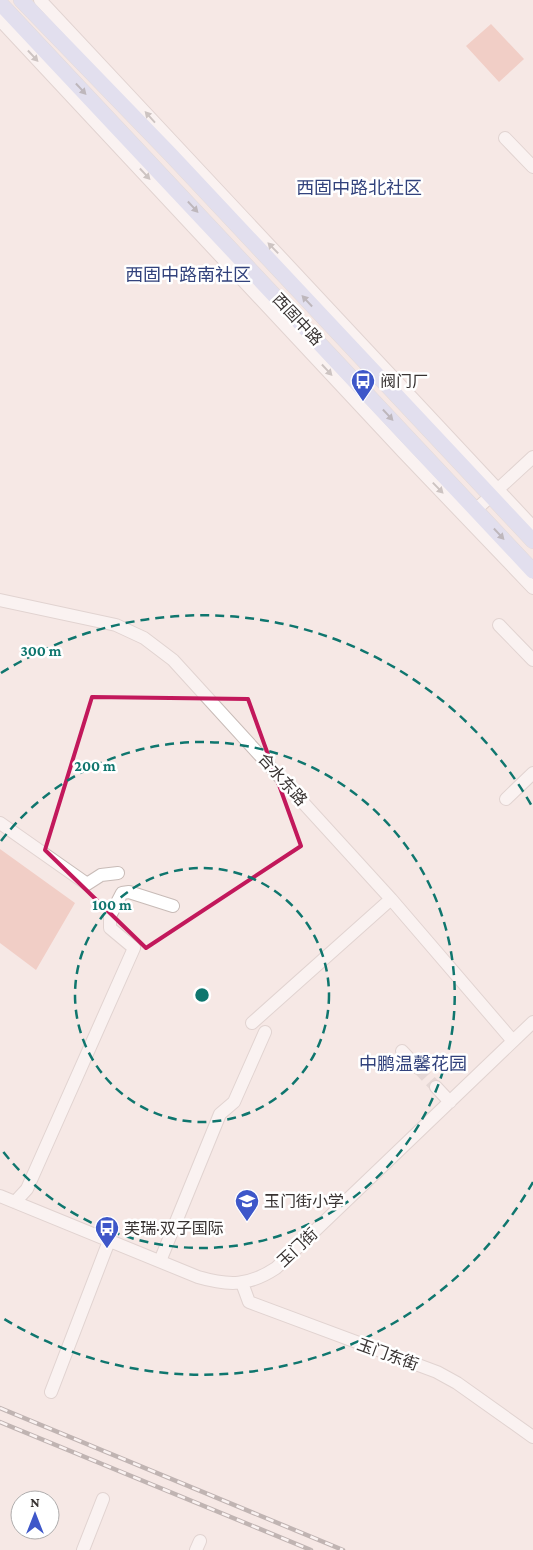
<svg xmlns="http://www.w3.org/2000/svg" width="533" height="1550" font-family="'Crimson Pro','Noto Sans SC',serif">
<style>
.green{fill:#ecaf9f}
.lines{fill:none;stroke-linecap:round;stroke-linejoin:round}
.minor-tunnel{stroke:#d0c4c1;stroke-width:12;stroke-dasharray:12 6;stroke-linecap:butt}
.minor-casing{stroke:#c8bbb7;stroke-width:14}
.major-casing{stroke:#cbcaca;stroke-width:16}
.minor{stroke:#fff;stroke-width:12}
.major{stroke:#cad6f8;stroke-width:15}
.rail-casing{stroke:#7e7574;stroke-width:4.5}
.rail{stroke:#fff;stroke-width:2.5;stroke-dasharray:8;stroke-linecap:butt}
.oneway{fill:#9c9998}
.oneway2{fill:#7a7c8b}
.marked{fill:none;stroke:#c2185b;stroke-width:4;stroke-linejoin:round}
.ring{fill:none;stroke:#0f766e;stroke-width:2.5;stroke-dasharray:9 6}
.labels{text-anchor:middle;stroke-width:5;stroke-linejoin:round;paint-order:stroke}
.street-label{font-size:16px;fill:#383332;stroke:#fff}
.poi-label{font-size:16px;fill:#383332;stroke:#fff;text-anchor:start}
.neighbourhood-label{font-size:18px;fill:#32427c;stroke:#fff}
.centre{fill:#0f766e;stroke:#fff;stroke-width:2.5}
.ring-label{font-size:15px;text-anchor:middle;font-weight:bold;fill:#0f766e;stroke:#fff;stroke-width:5;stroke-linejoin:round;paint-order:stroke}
</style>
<rect width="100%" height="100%" fill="#f6e8e5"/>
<path class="green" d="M491 24 524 59 499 82 466 46Z
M0 849 75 903 36 970 0 943Z"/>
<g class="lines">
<path class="minor-tunnel" d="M418 1068 436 1087"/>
<g class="minor-casing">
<path id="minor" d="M40 0 533 527
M0 20 403 452 533 588
M505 138 533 167
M469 516 533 457
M0 600 116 625 144 638 173 660 391 899 513 1041
M499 625 533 660
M506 799 533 773
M0 823 87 884 101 875 118 873
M252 1023 391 899
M402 1051 418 1068
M436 1087 450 1102
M0 1196 198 1277C229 1286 249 1286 276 1268L533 1022
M15 1202 27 1189 134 948 110 928V916L122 893 129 892 173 906
M160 1261 220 1114 234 1102 265 1032
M242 1283 249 1302 437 1372 457 1383 533 1437
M51 1392 109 1241
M83 1550 103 1499
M196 1550 200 1541"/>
</g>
<g class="major-casing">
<path id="major" d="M21 0 171 155 533 541
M0 3 533 571"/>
</g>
<use href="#minor" class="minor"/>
<use href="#major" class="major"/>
<g class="rail-casing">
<path id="rail" d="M0 1408 343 1550
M0 1422 311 1550"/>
</g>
<use href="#rail" class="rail"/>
</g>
<defs><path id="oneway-solid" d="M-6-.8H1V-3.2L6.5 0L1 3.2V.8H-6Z" transform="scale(1.25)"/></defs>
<g class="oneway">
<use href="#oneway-solid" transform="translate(33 56) rotate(47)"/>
<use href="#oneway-solid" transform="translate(150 117) rotate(-132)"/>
<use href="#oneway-solid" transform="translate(145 174) rotate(47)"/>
<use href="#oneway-solid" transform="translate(273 248) rotate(-134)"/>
<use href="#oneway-solid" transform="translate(327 370) rotate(47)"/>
<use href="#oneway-solid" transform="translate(438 488) rotate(46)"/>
</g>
<g class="oneway2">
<use href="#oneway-solid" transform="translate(81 89) rotate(47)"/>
<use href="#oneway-solid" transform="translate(193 207) rotate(47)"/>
<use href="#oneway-solid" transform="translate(307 301) rotate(-133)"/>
<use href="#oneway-solid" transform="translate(388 415) rotate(47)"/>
<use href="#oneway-solid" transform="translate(499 534) rotate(47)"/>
</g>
<path d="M0 0H533V1550H0ZM92 697 248 699 301 846 146 948 45 850Z" fill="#f6e8e5" fill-opacity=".55" fill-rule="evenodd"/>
<path class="marked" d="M92 697 248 699 301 846 146 948 45 850Z"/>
<g class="ring">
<circle cx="202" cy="995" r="127"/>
<path d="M1 841A253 253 0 1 1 1 1149"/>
<path d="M533 1182A380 380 0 0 1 1 1317M1 673A380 380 0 0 1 533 808"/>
</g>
<defs>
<g id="bus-pin" transform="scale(1.25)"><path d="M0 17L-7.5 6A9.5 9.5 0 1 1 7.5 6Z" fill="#3e57c9" stroke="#fff"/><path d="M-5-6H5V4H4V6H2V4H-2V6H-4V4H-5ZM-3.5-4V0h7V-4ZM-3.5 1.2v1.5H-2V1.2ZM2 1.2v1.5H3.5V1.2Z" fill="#fff"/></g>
<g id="school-pin" transform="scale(1.25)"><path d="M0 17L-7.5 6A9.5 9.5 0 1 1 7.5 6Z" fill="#3e57c9" stroke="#fff"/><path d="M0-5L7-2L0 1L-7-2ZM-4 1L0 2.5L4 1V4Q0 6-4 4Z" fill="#fff"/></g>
</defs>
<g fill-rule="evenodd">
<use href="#bus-pin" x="363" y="381"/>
<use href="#school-pin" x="247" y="1201"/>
<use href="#bus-pin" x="107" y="1228"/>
</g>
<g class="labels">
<g class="street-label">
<text transform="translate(298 319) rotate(47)" y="6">西固中路</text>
<text transform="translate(283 779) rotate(48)" y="6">合水东路</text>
<text transform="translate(297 1247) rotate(-43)" y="6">玉门街</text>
<text transform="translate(388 1354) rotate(20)" y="6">玉门东街</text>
</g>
<g class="poi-label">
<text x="380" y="387">阀门厂</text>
<text x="264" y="1207">玉门街小学</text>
<text x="124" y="1234">芙瑞·双子国际</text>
</g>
<g class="neighbourhood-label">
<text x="359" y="194">西固中路北社区</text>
<text x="188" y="281">西固中路南社区</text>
<text x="413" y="1070">中鹏温馨花园</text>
</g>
</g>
<circle cx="202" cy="995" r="8" class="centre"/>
<g class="ring-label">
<text x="41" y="656">300 m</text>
<text x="95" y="771">200 m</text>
<text x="112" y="910">100 m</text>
</g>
<g transform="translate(35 1515)"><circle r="24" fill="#ffffff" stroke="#afadad"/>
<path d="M0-4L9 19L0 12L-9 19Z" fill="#3e57c9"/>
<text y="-8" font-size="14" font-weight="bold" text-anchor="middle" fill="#383332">N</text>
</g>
</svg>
